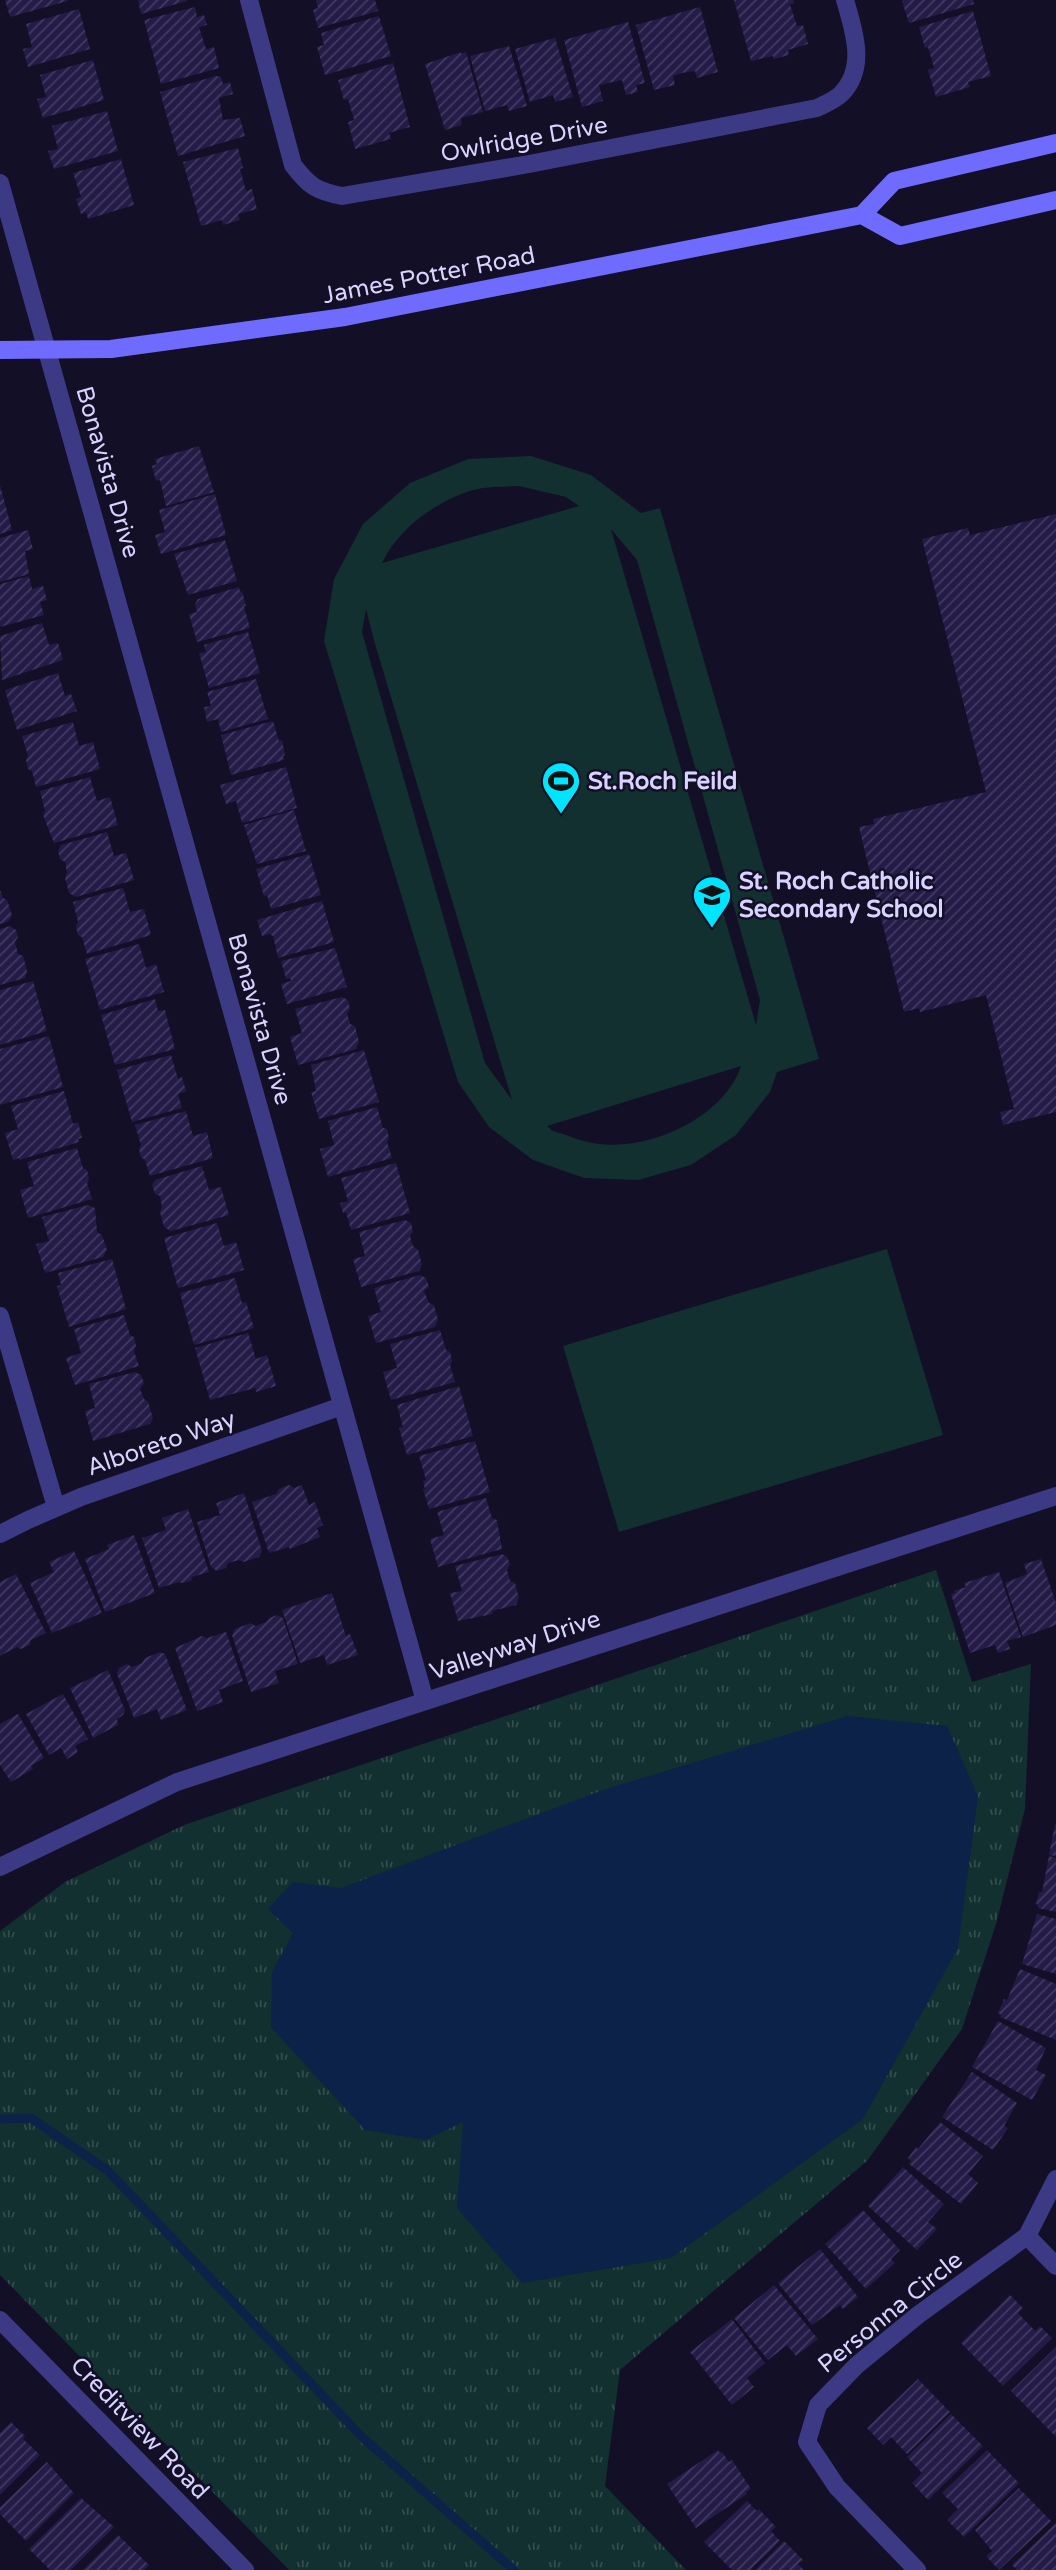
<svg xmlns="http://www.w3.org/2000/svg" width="1056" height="2570" font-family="'Varela Round',sans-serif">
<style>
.park{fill:url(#park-tufts)}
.pitch{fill:#12302f;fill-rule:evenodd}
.water{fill:#0c2248}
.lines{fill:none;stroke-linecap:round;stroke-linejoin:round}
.stream{stroke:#0c2248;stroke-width:9}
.building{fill:url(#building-hatch)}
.minor{stroke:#3d3a85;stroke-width:18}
.tertiary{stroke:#3d3a85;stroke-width:18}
.secondary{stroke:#6f6bff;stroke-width:18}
.labels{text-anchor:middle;stroke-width:5;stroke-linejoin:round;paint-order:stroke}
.street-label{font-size:24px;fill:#d9d4ff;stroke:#130f26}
.poi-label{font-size:24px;font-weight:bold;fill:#d9d4ff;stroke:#130f26;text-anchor:start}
</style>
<defs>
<pattern id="park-tufts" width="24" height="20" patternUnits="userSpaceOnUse" patternTransform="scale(1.75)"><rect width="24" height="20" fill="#12302f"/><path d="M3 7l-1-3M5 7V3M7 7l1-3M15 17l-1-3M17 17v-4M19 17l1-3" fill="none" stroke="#344d4e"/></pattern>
<pattern id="building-hatch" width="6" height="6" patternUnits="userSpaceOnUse" patternTransform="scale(1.75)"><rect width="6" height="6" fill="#241b47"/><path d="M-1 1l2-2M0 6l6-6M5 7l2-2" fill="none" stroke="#433b63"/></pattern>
</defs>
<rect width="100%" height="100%" fill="#130f26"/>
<path class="park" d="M936 1570 972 1682 1031 1664 1025 1809 996 1924 962 2029 867 2161 620 2370 605 2486 686 2570H289L0 2275V1931L65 1882 184 1825Z"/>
<path class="pitch" d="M531 456 591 475 641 513 660 508 819 1059 777 1072 770 1092 736 1135 691 1165 638 1180 584 1178 533 1160 489 1127 458 1082 324 641 334 579 363 524 410 483 468 459ZM519 486 566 497 579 506 382 563C399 528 433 504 469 491 484 486 503 487 519 486ZM611 529 637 560 760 1000 756 1025ZM366 609 375 644 512 1100 485 1063 362 632ZM741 1066C724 1117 652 1150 600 1144 584 1143 568 1135 553 1131L547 1126Z
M887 1249 943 1435 619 1532 563 1346Z"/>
<path class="water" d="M848 1716 947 1726 978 1796 958 1948 863 2119 671 2258 522 2283 457 2208 463 2122 426 2140 365 2130 271 2027 272 1972 293 1933 268 1909 293 1882 341 1888 606 1789Z"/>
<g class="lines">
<path class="stream" d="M0 2119 31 2118 108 2171 364 2439 514 2570"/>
</g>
<path class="building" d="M5 0H68V1L10 17Z
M138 0H187V1L141 14Z
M316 0H375L378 11 318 28 313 10 318 8Z
M734 0H793L794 3 790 4 797 26 803 25 808 44 788 50 789 55 774 59 773 56 751 61Z
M906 0H973L974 4 909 23 902 1Z
M195 7 197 17 204 15 207 25 199 27 206 49 214 47 219 68 161 84 144 20Z
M700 7 718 72 697 78 695 71 682 73 673 76 675 85 654 90 636 25Z
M79 9 90 49 28 67 23 49 32 47 26 24Z
M973 11 991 76 968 82 970 87 936 97 928 70 934 68 928 47 925 48 919 27Z
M379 16 391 56 325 75 317 47 324 45 321 33Z
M628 22 645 83 636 85 638 92 626 95 622 80 599 85 603 101 582 107 564 40Z
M555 38 573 97 555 102 553 95 530 102 515 49Z
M509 46 527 106 509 111 507 105 485 111 470 56Z
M461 52V54L466 52 483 112 461 118 462 125 445 130 425 64Z
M93 60 104 100 43 118 37 99 46 97 40 75Z
M393 63 410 127 389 133 391 139 355 149 348 122 354 120 348 99 344 100 338 80Z
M216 76 221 77 223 84 230 82 233 94 219 98 223 120 240 118 245 136 178 156 160 92Z
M107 111 118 151 54 169 48 151 58 149 52 126Z
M238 148 243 168 240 169 246 191 252 189 257 209 238 214 240 220 223 225 222 220 201 226 183 162Z
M121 159 134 205 88 219 86 212 81 214 76 199 81 197 73 173Z
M199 446 214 492 166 506 160 480 156 481 152 466 157 464 155 459Z
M0 485 12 530 0 534Z
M215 494 226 535 161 554 155 535 165 532 159 510Z
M1056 514V1112L1003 1125 1000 1112 1014 1109 986 995 920 1012 919 1008 904 1012 859 827 874 824 873 819 986 792 922 539 968 528 970 535Z
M28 530 33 549 25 551 29 574 0 582V538Z
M225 540 237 581 188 595 174 554Z
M29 576 32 589 43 586 47 600 40 602 44 615 0 627V584Z
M239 587 240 592 242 591 246 606H244L250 628 197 642 189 614 197 612 195 604 198 599Z
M42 623 49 645 58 643 63 660 2 680 0 636Z
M248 632 260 673 209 688 199 653 206 652 204 645Z
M58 673 65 696 71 694 77 711 17 730 5 690Z
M256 679 268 719 221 732 218 719 207 722 204 707 211 706 207 692Z
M273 721 279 741 282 740 285 755 283 756 284 760 231 775 221 735Z
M73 722 79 746 93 742 100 769 36 787 32 771 28 769 26 760 28 756 22 736Z
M286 767 297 808 242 823 236 801 226 804 220 785Z
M90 777 97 801 110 797 118 825 54 843 43 815 45 811 40 791Z
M294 810 306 851 257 864 244 825Z
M107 832 114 856 126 853 134 880 76 897 69 893 65 878 67 873 65 862 60 859 58 851 61 845Z
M309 854 321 895 271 909 267 895 264 896 256 869Z
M123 888 130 912 144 909 151 935 87 954 82 937 78 935 76 926 78 922 73 902Z
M0 890 3 898 7 900 12 915 9 921 0 924Z
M322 901 334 942 278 958 273 936 269 934 262 936 257 920Z
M10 926 16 930 18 937 15 942 18 954 23 956 27 971 25 978 0 985V929Z
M139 944 146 968 156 964 164 992 100 1010 85 959Z
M335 948 347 987 287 1004 281 984 291 981 290 978 286 979 281 961Z
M33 981 47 1031 0 1045V990Z
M342 997 348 1000 350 1009 347 1013 350 1024 355 1026 359 1042 356 1049 298 1065 290 1037 302 1033 295 1009Z
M155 999 158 1011 165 1010 175 1049 115 1065 101 1015Z
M49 1036 63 1087 0 1105V1049Z
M364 1050 379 1102 319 1119 311 1092 316 1091 311 1065Z
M171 1055 178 1079 182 1077 186 1091 178 1094 182 1108 132 1122 117 1070Z
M64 1091 73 1124 78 1122 82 1138 78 1139 79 1142 19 1160V1158L13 1160 5 1133 18 1129 11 1106Z
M377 1107 383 1128 387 1129 389 1138 387 1142 392 1158 328 1177 320 1149 334 1145 328 1121Z
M186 1111 193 1136 207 1132 213 1158 150 1176 145 1160 141 1157 139 1149 141 1145 135 1125Z
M77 1148 83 1168 87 1170 89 1179 87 1183 92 1199 28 1218 20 1190 34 1186 27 1162Z
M396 1163 410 1213 351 1230 346 1212 343 1213 340 1203 348 1201 341 1178Z
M202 1166 209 1190 221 1187 229 1215 171 1231 164 1227 160 1212 162 1207 160 1196 155 1194 152 1185 155 1180Z
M88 1205 95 1208 97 1232 102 1235 107 1250 103 1257 45 1273 36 1244 49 1241 42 1217Z
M405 1220 411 1223 413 1231 410 1236 413 1246 418 1250 422 1265 419 1271 361 1287 353 1259 365 1256 359 1232Z
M217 1223 224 1246 236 1242 244 1270 178 1288 164 1238Z
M112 1259 126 1309 69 1327 57 1286 61 1285 58 1273Z
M420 1275 426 1278 429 1287 424 1291 429 1303 434 1305 438 1320 435 1327 376 1343 368 1316 381 1312 374 1288Z
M235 1278 242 1303 246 1302 254 1328 194 1345 180 1293Z
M124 1315 130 1335 134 1337 136 1346 134 1351 139 1366 75 1385 66 1358 81 1353 74 1329Z
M440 1330 446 1350 450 1352 452 1361 450 1365 455 1382 391 1400 383 1372 397 1368 390 1344Z
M248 1333 256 1359 267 1355 276 1386 256 1392 255 1388 210 1400 195 1348Z
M135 1372 141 1375 144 1383 140 1389 144 1399 148 1402 153 1418 150 1424 93 1441 85 1411 95 1408 89 1384Z
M459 1386 473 1436 407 1455 399 1428 403 1427 397 1405Z
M475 1441 490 1492 429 1509 423 1489H425L423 1481 426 1480 419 1456Z
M289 1485 294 1488 302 1485 309 1505 315 1502 323 1525 317 1528 320 1537 290 1549 289 1547 269 1553 252 1502 276 1494 279 1489Z
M244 1493 262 1551 259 1557 244 1562 239 1560 228 1563 226 1568 217 1571 211 1567 197 1522 220 1515 216 1503Z
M486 1498 492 1518 497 1520 502 1549 438 1567 430 1539 444 1535 437 1512Z
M188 1509 209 1572 192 1577 191 1581 182 1583 179 1582 159 1588 142 1538 166 1530 162 1518Z
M134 1535 155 1593 105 1612 85 1559 109 1549 107 1545Z
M74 1551 102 1613 52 1633 30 1583 54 1572 49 1562Z
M502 1554 507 1557 510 1564 507 1570 510 1581 515 1583 519 1598 516 1605 492 1611 493 1614 458 1621 450 1593 462 1591 455 1566Z
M1041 1559 1056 1603V1625L1023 1637 1005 1583 1027 1574 1024 1564Z
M999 1572 1021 1637 1007 1641 1010 1649 998 1653 995 1645 970 1653 951 1594 955 1593 954 1591 966 1587 964 1583Z
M16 1574 46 1633 31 1640 30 1645 21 1649 17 1647 0 1656V1582Z
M332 1593 346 1636 350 1634 358 1655 327 1665 324 1655 300 1663 282 1610Z
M277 1615 283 1618 298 1664 275 1671 279 1683 251 1692 232 1635 235 1629 251 1623 255 1626 266 1622 269 1618Z
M226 1632 243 1681 219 1690 223 1702 197 1711 175 1648 202 1636 207 1638Z
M160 1652 165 1654 187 1710 161 1720 157 1709 134 1718 117 1674 119 1668 127 1664 132 1667 142 1663 145 1658Z
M108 1670 125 1710 123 1715 117 1719 118 1725 93 1738 70 1688Z
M63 1694 88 1739 75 1746 78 1752 67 1759 61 1748 49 1755 26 1714Z
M18 1714 44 1758 31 1766 33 1769 11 1782 0 1765V1724Z
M1055 1824H1056V1856L1049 1855Z
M1049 1856 1056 1858V1912L1038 1908V1905L1036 1904 1039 1892H1042Z
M1037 1914 1056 1919V1974L1022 1964Z
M1020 1969 1056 1984V2040L1000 2017 1001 2015 998 2013 1004 1999 1007 2000Z
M998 2021 1046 2048 1036 2070 1046 2075 1032 2100 972 2067Z
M972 2072 1017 2103 1004 2126 1008 2128 993 2150 942 2117Z
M940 2122 983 2156 968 2174 978 2183 961 2204 909 2164 911 2161 908 2158 916 2147 918 2149Z
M903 2167 944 2204 928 2222 937 2229 917 2250 868 2206Z
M863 2210 900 2250 891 2259 895 2263 866 2289 825 2244Z
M820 2249 858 2297 843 2309 840 2305 834 2309 812 2325 778 2283Z
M774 2285 818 2339 796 2356 787 2345 768 2360 734 2318Z
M1010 2295 1023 2308 1018 2313 1035 2331 1040 2326 1052 2338 1003 2386 961 2343Z
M732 2319 765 2363 747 2378 754 2387 732 2405 690 2352Z
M1056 2347V2437L1011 2391Z
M918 2379 950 2412 907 2454 891 2437 883 2445 867 2428Z
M951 2414 983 2446 928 2500 912 2483 922 2473 907 2457Z
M11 2422 25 2436 23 2439 40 2455 0 2495V2433Z
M718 2450 720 2453 722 2452 729 2462 732 2460 751 2489 746 2492 747 2494 696 2528 667 2484Z
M987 2450 1019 2483 964 2537 947 2520 958 2509 942 2493Z
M47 2462 74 2493 26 2541 0 2514V2507Z
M1019 2488 1051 2521 999 2570 986 2556 992 2551 975 2530Z
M81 2498 114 2527 71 2570H50L29 2549Z
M747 2501 757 2511 759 2509 776 2527 771 2531 780 2541 750 2570H732L704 2542Z
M1056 2523V2570H1017L1012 2565Z
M118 2535 149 2565 144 2570H83Z
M784 2541 803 2560 798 2564 804 2570H755Z"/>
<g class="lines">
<path class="minor" d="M249 0 293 165C309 186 316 191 342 196L529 164 817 108C825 104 835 100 841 94 867 68 854 31 845 0
M0 183 425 1701
M0 1316 56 1507
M0 1534 28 1520 81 1497 342 1406
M1027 2236 1056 2266
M0 2320 245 2570
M917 2570 837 2487 807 2442 818 2405 857 2365 918 2315 1027 2236 1056 2179"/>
<path class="tertiary" d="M0 1867 177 1782 1056 1496"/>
<path class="secondary" d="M862 215 900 236 1056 200
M0 350 111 349 345 317 862 215 894 181 1056 143"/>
</g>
<defs>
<g id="stadium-pin" transform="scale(2.0125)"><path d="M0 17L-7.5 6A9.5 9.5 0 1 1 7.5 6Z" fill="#00e5ff" stroke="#130f26"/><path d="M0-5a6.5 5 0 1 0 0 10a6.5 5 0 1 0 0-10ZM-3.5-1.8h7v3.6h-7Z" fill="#111"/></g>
<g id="school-pin" transform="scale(2.0125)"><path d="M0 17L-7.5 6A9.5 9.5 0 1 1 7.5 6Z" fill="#00e5ff" stroke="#130f26"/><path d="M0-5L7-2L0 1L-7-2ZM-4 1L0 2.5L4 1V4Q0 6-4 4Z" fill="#111"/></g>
</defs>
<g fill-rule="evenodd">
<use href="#stadium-pin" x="561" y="781"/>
<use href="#school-pin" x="712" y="895"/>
</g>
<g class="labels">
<g class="street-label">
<text transform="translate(524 139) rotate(-10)" y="8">Owlridge Drive</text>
<text transform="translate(429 275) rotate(-11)" y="8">James Potter Road</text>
<text transform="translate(108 472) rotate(74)" y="8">Bonavista Drive</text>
<text transform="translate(260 1019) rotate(74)" y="8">Bonavista Drive</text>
<text transform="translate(161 1443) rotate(-19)" y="8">Alboreto Way</text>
<text transform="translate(515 1645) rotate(-18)" y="8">Valleyway Drive</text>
<text transform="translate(890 2312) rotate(-39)" y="8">Personna Circle</text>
<text transform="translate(140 2428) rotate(46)" y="8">Creditview Road</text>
</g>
<g class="poi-label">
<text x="588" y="789">St.Roch Feild</text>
<text x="739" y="889">St. Roch Catholic<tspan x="739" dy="28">Secondary School</tspan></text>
</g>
</g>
</svg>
